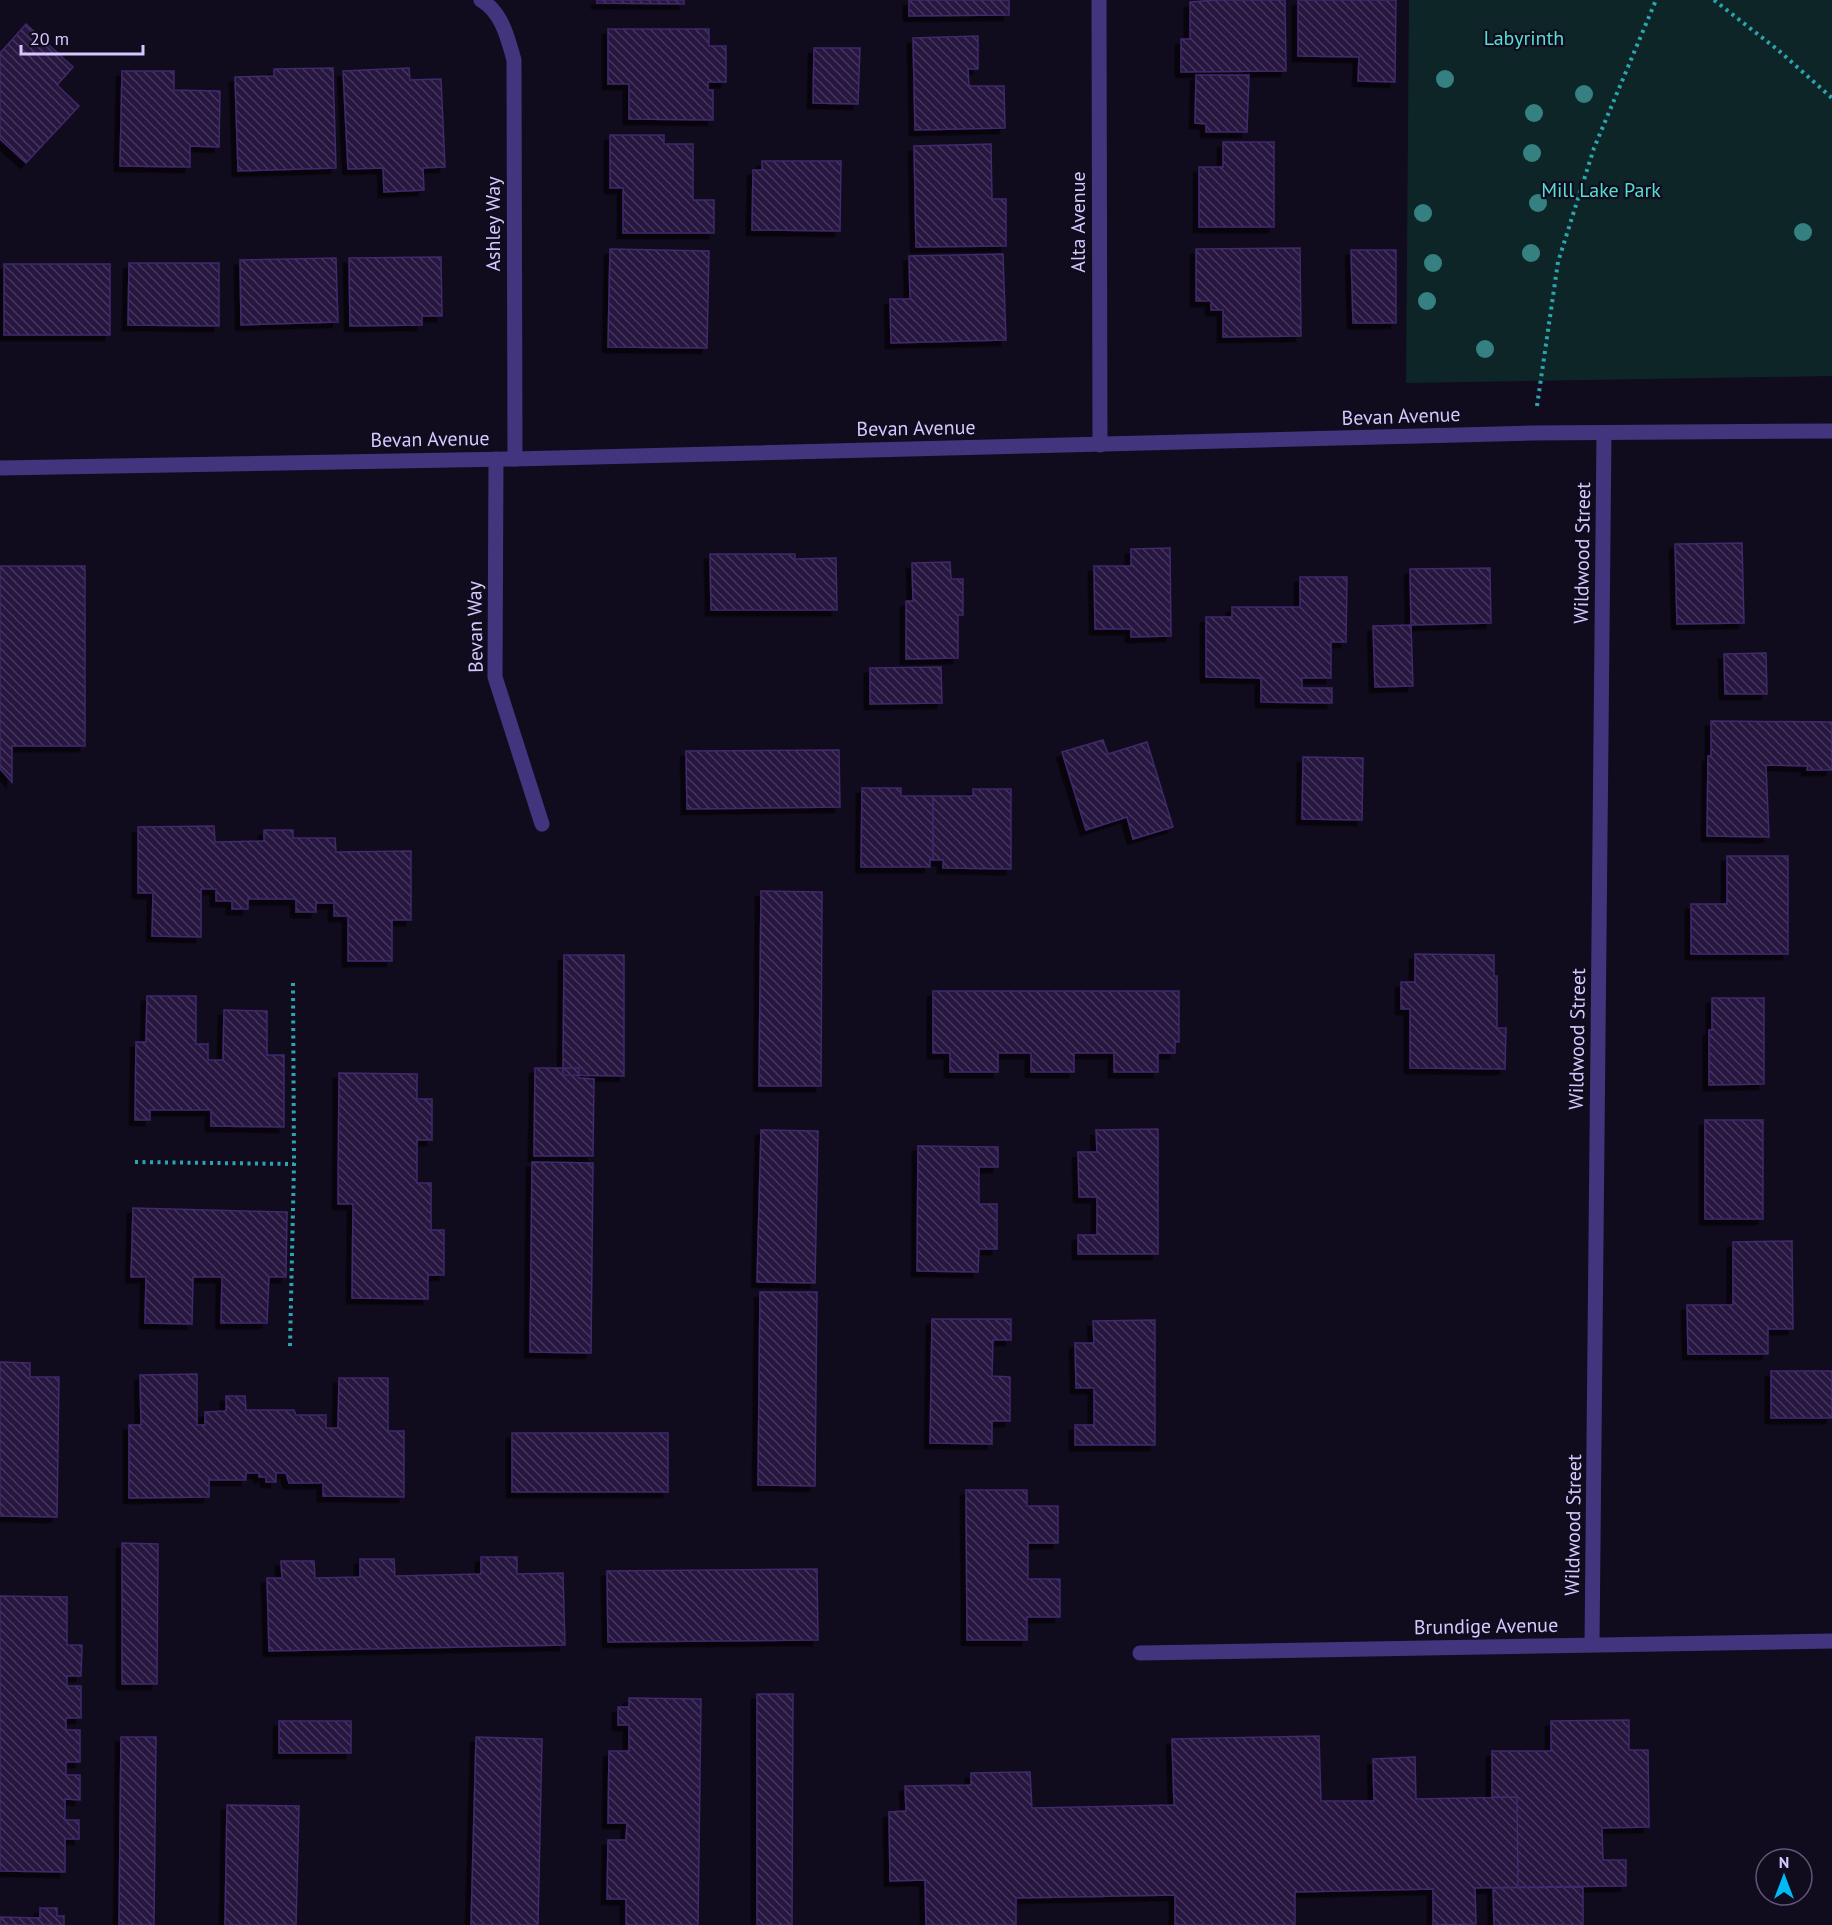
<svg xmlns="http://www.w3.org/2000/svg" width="1832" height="1925" font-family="'PT Sans',sans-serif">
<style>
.green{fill:#0e2527}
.building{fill:url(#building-back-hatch);stroke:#3f296b;stroke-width:1.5;filter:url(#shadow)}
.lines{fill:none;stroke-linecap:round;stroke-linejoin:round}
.path{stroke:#2ba6b0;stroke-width:4;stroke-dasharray:3 4.5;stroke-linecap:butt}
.minor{stroke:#42357d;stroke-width:15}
.tertiary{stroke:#42357d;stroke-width:15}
.tree{fill:#358080}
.labels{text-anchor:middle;stroke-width:4.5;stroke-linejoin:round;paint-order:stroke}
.park-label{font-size:20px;fill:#53e0d0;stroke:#110b1e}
.street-label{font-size:20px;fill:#d6c8ff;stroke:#110b1e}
</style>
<defs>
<pattern id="building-back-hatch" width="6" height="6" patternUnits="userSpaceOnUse" patternTransform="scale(1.5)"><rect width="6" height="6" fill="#25173f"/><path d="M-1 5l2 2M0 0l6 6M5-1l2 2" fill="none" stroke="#44375c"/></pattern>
<filter id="shadow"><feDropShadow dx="-5.5" dy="5.5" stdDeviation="0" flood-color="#0009"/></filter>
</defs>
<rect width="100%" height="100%" fill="#110b1e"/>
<path class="green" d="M1409 0H1832V376L1406 383Z"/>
<path class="building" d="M597 0H684V4L597 3Z
M909 0H1009V15L909 16Z
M1217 0H1285L1286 71 1181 72V39H1190V2Z
M1298 0H1396L1395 82 1358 81 1359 57 1298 56Z
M26 24 73 67 57 85 79 106 26 163 0 139V53Z
M608 29H709V46H726V82H708V90H713V120L629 119V84H608Z
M978 36V69H968L969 86H1004L1005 128 915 130 913 38Z
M814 48H860L858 104 813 103Z
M333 68 336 168 238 171 235 77 274 76V69Z
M409 68 410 80 441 79 445 167 423 168 424 190 384 192 383 168 348 169 343 71Z
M122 71H174V90L220 91 219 147 190 146V167L120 166Z
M1196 75H1249L1247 132H1206V124L1195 123Z
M610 135H664V144H693V200H714V233H623V188H610Z
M1223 142H1274V227H1199V167H1223Z
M991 144 992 199H1006V246L916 247 914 146Z
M762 161H841L840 231 752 230 753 170H762Z
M1300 248 1301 336 1223 337V310H1211V301H1196V249Z
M610 249 709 251 707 348 608 347Z
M1351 250H1396V323H1353Z
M1003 254 1006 340 891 343 890 299H910L909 256Z
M441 257 442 316H422V325L350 326 349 258Z
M336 258 338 322 241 325 240 260Z
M129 263H219V326L128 325Z
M4 264H110V335H4Z
M1742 543 1744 623 1677 624 1675 544Z
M1170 548 1171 636 1131 637V629H1095L1094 566H1131V549Z
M710 554H795V559L836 558 837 610H711Z
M950 562 951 579H963V615H958V658L906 659V601H913L912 563Z
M0 566H85V746H12V782L0 769Z
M1490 568 1491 623 1411 625 1410 569Z
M1300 577H1347L1346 642H1331V678H1302V688H1332V703L1261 702V678L1206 677V617H1232V607H1300Z
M1411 625 1413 686 1375 687 1373 626Z
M1766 653 1767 694H1725L1724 654Z
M941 667 942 703 870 704V668Z
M1711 721 1832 722V770H1807L1808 766 1766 765 1769 837 1707 836 1708 756H1711Z
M1103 740 1108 754 1147 742 1173 827 1133 839 1127 817 1086 830 1062 752Z
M839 750 840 807 687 809 686 751Z
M1303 757 1363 758 1362 820 1302 819Z
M862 788H901V796H933V860H930V867H861Z
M973 789H1011V869L943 868V860H933V796H973Z
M214 826 215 842 264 841V830H293V838H335L336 852 411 851V920H392V961H348V916H334V903H316V912H296V899H248V909H232V901H216V889H201V937L152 936 153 893H138V827Z
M1727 856H1788V954H1691V904H1727Z
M761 891 822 892 821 1086H759Z
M1415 954 1494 955V976H1497V1028H1506L1505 1069 1410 1068V1009H1401V982H1415Z
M564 955H624V1076L563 1075Z
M933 991H1179V1042H1175V1053H1158V1072H1114V1053H1074V1072H1031V1053H998V1072H950V1053H933Z
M147 996H196V1044H208V1060H223L224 1010 267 1011V1055H284V1127L211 1126V1110H150V1120H135L136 1042H146Z
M1712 998H1764V1084L1709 1085V1030H1712Z
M535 1068H579V1078L594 1079 593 1156H534Z
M339 1073 417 1074V1099H432V1140H417V1183H431V1230H444V1275H428V1299L352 1298 353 1204H338Z
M1705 1120H1763V1219H1705Z
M1158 1129V1254H1078V1235H1097V1197H1079L1078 1152H1097L1096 1130Z
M761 1130 818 1131 815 1283 757 1282Z
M918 1146 998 1147V1167H979V1204H997V1249H979L978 1272 917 1271Z
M532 1162 593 1163 591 1353 530 1352Z
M133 1208 287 1212 286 1277H269L267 1323H221L222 1277H193L192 1324 145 1323 146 1277H131Z
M1792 1241 1793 1329H1768V1354H1688L1687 1305H1733V1242Z
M760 1292H817L815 1486 758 1485Z
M932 1319H1011V1340H993L992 1376 1010 1377V1421H992V1444L930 1443Z
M1155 1320V1445H1075V1425H1094V1388H1076L1075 1343H1094L1093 1321Z
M0 1362 30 1363V1377H59L57 1517 0 1516Z
M1771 1371H1832V1418H1771Z
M197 1374V1425H205V1412L226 1411V1396H245L246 1410H294L296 1415H326V1428H338L339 1378H388V1431H404V1497L323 1496V1483H289L286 1473H276V1482H266V1477H259V1473H246V1480H209V1497L129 1498V1425H141L140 1375Z
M512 1433H668V1492H512Z
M966 1490H1027V1506H1058V1543H1028V1579H1060V1617H1027V1640H967Z
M122 1543 158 1544 157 1684H122Z
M481 1557H517V1574L563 1573 565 1645 269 1651 267 1578H282L281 1561H314L315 1578 360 1577V1559H394L395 1576 481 1574Z
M817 1569 818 1640 608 1642 607 1571Z
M0 1596 67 1597V1645H82L81 1676H67V1686H81V1718H66V1730H80V1762H66V1775H80V1800L65 1799V1820H79V1839H65V1872L0 1871Z
M757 1694H793L792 1925H757Z
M629 1698 701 1699 698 1925H626V1899H607L608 1840H626L627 1823H608L609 1751H629V1725H618V1707H629Z
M1629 1720V1750H1648L1649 1827 1602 1828 1603 1860H1626V1886L1518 1887 1517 1797H1492V1751H1551V1721Z
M279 1721H351V1753H279Z
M1319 1736 1321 1801H1374L1373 1759 1415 1757 1416 1799 1517 1797 1518 1887 1475 1888 1476 1924 1433 1925V1889L1295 1892V1925H1175V1895L1016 1898V1925H926L925 1880 890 1881 889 1812 906 1811 905 1786 971 1785V1773L1030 1772 1032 1808 1174 1805 1172 1739Z
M121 1737H156L154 1925H119Z
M476 1737 542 1739 538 1925H471Z
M227 1805 299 1806 296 1925H225Z
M1583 1887V1925H1494L1493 1888Z
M40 1908H57V1916H64V1925H0V1917L40 1918Z"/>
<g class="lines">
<path class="path" d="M1714 0 1778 50 1832 98
M1537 406 1558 262 1594 148 1656 0
M135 1162 294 1164
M290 1346 294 1164 293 982"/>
<path class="minor" d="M481 0C502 12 508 39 514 60L515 459
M1099 0 1100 445
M496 459 495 677 542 824
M1592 1645 1604 433
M1140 1653 1832 1641"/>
<path class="tertiary" d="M0 468 515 459 1533 433 1832 431"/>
</g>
<g class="tree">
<circle cx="1445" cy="79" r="9"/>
<circle cx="1584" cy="94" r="9"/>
<circle cx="1534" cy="113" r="9"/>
<circle cx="1532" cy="153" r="9"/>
<circle cx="1538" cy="203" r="9"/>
<circle cx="1423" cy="213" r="9"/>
<circle cx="1803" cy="232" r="9"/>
<circle cx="1531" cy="253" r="9"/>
<circle cx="1433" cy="263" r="9"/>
<circle cx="1427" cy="301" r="9"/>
<circle cx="1485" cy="349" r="9"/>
</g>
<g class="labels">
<g class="park-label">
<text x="1524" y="45">Labyrinth</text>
<text x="1601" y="197">Mill Lake Park</text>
</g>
<g class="street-label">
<text transform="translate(1078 222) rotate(-90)" y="7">Alta Avenue</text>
<text transform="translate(493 224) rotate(-90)" y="7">Ashley Way</text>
<text transform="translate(1401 416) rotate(-2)" y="7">Bevan Avenue</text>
<text transform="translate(916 428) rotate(-1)" y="7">Bevan Avenue</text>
<text transform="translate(430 439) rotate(-1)" y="7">Bevan Avenue</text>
<text transform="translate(1582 553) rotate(-89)" y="7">Wildwood Street</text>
<text transform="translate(475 627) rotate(-91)" y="7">Bevan Way</text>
<text transform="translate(1577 1039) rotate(-89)" y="7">Wildwood Street</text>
<text transform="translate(1573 1525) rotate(-89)" y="7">Wildwood Street</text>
<text transform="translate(1486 1626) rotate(-1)" y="7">Brundige Avenue</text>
</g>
</g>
<g transform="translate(1784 1877)"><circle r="28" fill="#110b1e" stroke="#605778" stroke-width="1.5"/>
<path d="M0-4.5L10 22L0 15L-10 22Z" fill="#00baf3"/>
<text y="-9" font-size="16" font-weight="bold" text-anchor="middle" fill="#d6c8ff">N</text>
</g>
<path d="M21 45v9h122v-9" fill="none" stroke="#d6c8ff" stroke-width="3"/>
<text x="30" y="45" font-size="18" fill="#d6c8ff" stroke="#110b1e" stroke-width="4.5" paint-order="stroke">20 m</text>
</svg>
